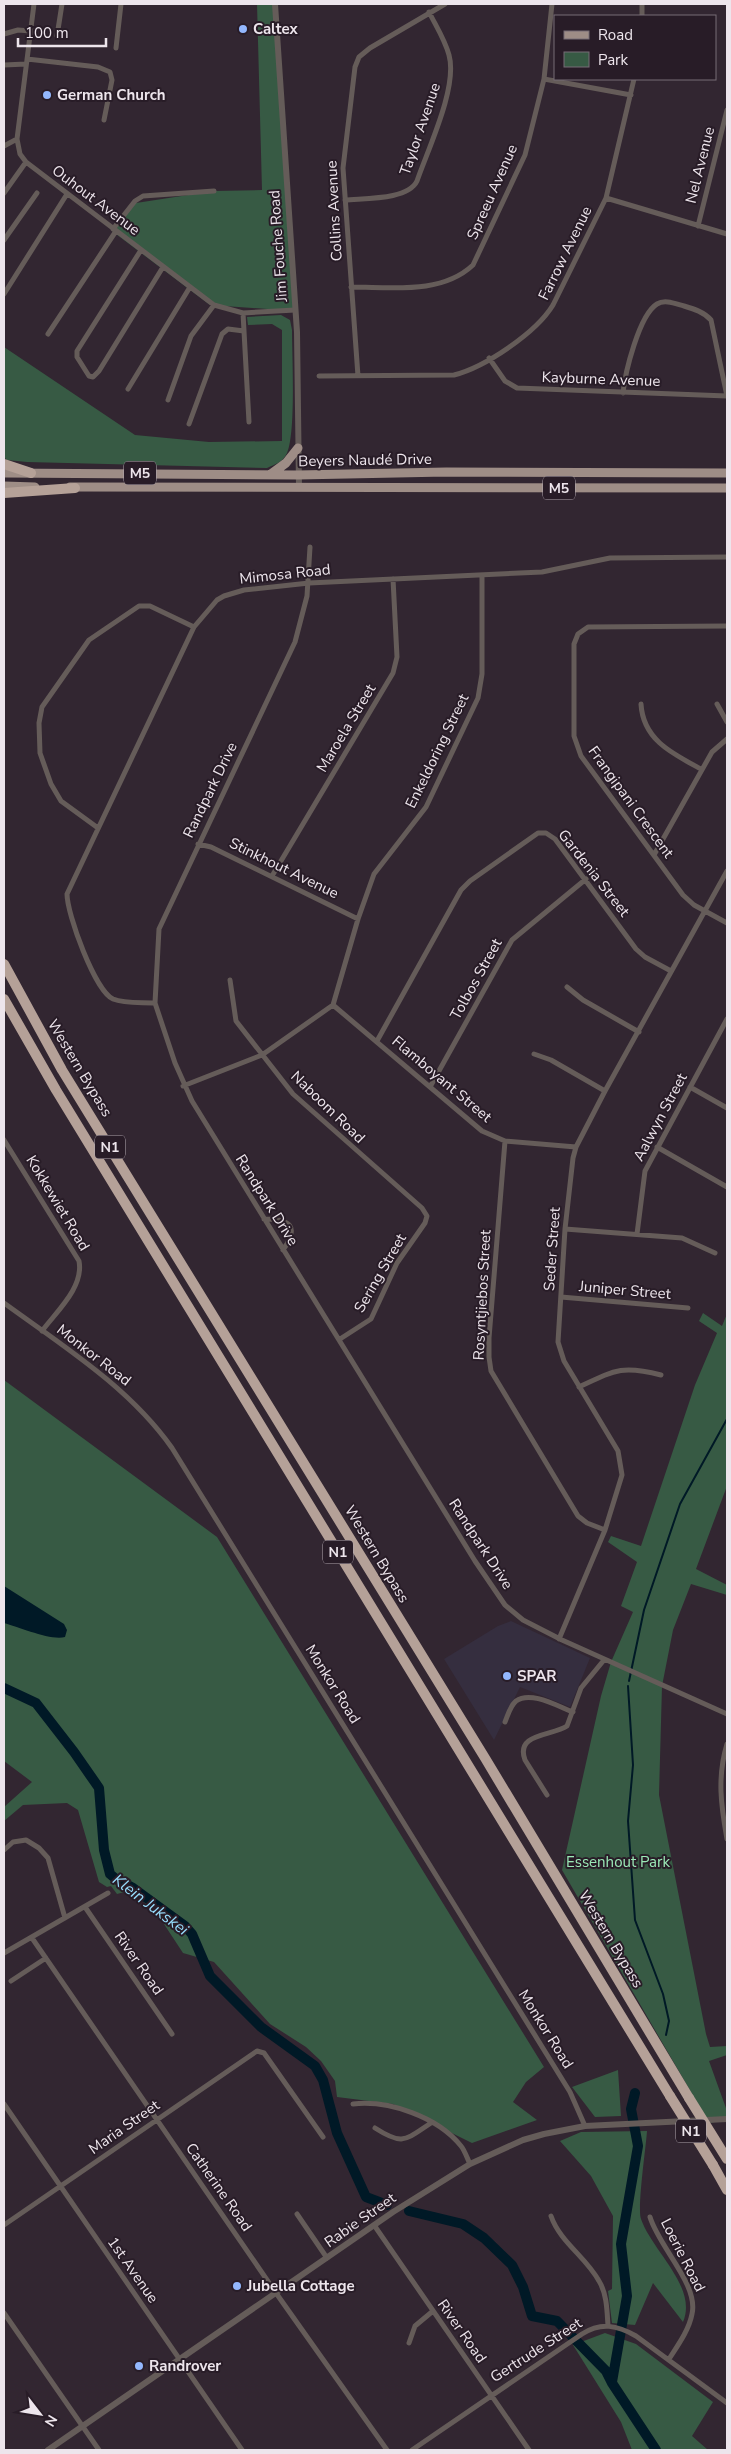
<svg xmlns="http://www.w3.org/2000/svg" width="731" height="2454" font-family="'Nunito Sans',sans-serif">
<style>
.commercial{fill:#352e3f}
.green{fill:#375a44}
.water{fill:#001926}
.lines{fill:none;stroke-linecap:round;stroke-linejoin:round}
.stream{stroke:#001926;stroke-width:2}
.river{stroke:#001926;stroke-width:10}
.minor{stroke:#655c59;stroke-width:5}
.tertiary{stroke:#655c59;stroke-width:6}
.primary{stroke:#9e8d86;stroke-width:9}
.motorway{stroke:#b5a198;stroke-width:10}
.motorway-bridge{stroke:#b5a198;stroke-width:10}
.poi-dot{fill:#93b7fd;stroke:#281c27;stroke-width:2}
.labels{text-anchor:middle;stroke-width:4;stroke-linejoin:round;paint-order:stroke}
.shield{fill:#281c27;stroke:#b2a9b1;stroke-width:1}
.shield-label{font-size:14px;font-weight:bold;fill:#ede5ec}
.poi-label{font-size:15px;font-weight:bold;fill:#ede5ec;stroke:#281c27;text-anchor:start}
.street-label{font-size:15px;fill:#ede5ec;stroke:#281c27}
.park-label{font-size:15px;fill:#9be9b7;stroke:#281c27}
.water-label{font-size:16px;font-style:italic;fill:#96dcfc;stroke:#281c27}
</style>
<rect width="100%" height="100%" fill="#322631"/>
<path class="commercial" d="M511 1621 590 1658 570 1707 520 1687 494 1740 444 1659 498 1626Z"/>
<path class="green" d="M257 4H275L295 311 210 305 112 231 136 203 214 191 262 190Z
M281 315 290 320 292 330C292 356 296 432 287 453 283 462 276 464 267 468L27 462 7 460 4 457V347L135 435 209 442 282 441V330L272 324 248 325 247 317Z
M703 1313 722 1326 727 1314V1486L696 1569 727 1585V1595L691 1584 673 1630 662 1686 659 1795 706 2034 710 2047 727 2046V2055L709 2061 727 2111V2120L709 2123 562 1870 601 1696 611 1662 633 1612 621 1606 637 1562 608 1542 611 1536 641 1546 695 1385 717 1333 699 1321Z
M4 1380 217 1537 544 2067 526 2082 513 2102 537 2120 472 2143 393 2104 337 2097 335 2081 321 2061 306 2047 270 2024 214 1962 183 1953 160 1918 132 1890 117 1894 111 1886 107 1887 99 1882 78 1810 67 1803 23 1805 4 1821V1807L32 1782 4 1761Z
M618 2070 621 2116 595 2117 572 2087Z
M647 2131C646 2147 637 2208 641 2219 652 2251 698 2287 683 2322L653 2283 635 2325 612 2323 608 2291 612 2289 613 2216 591 2176 560 2141 581 2132Z
M605 2333 636 2344 713 2402 692 2436 708 2450H632L621 2422 573 2345Z"/>
<path class="water" d="M4 1586 64 1624 67 1630 65 1637C51 1641 19 1627 4 1623Z"/>
<g class="lines">
<path class="stream" d="M629 1681 644 1610 680 1504 727 1419
M628 1686 633 1765 628 1821 635 1920 663 1994 669 2021 666 2035"/>
<path class="river" d="M4 1688 36 1703 74 1752 99 1788 104 1850 110 1874 116 1879 133 1888 185 1926 192 1934 210 1976 261 2027 315 2066 323 2080 337 2133 366 2197 387 2205
M409 2211 463 2224 484 2238 512 2265 523 2287 532 2316 557 2321 606 2371 612 2383 656 2450
M612 2382 627 2296 621 2244 638 2146 631 2109 635 2093"/>
<path class="minor" d="M34 4 17 139 20 154 26 162 214 305 243 313 295 310
M642 16V4
M4 34 18 30 31 31
M57 36 62 4
M116 48 121 4
M27 59 98 67 110 72 112 80 104 120
M4 65 26 64
M544 79 631 95
M4 146 17 139
M4 193 26 162
M606 198 727 234
M345 200C365 198 408 200 417 181 428 149 458 87 449 55 445 40 436 26 429 12
M698 226 727 110
M113 229 135 201 143 196 214 191
M4 240 37 193
M141 250 77 351V357L89 376 93 377 99 371 163 267
M351 287C391 287 441 295 473 265L525 155 544 79 552 4
M4 294 67 194
M243 313 249 422
M48 334 116 231
M489 358 505 381 517 388 727 396
M319 376 454 375C485 367 536 333 553 305L606 198 634 79
M358 376 343 168 355 67 359 57 370 48 445 4
M128 389 190 287
M623 393C625 373 639 315 657 304 665 299 676 304 684 306 694 309 704 312 711 320L727 396
M168 400 191 336 214 305
M189 424 222 334 228 329 244 331
M310 547 307 596 295 642 159 929 155 1003 175 1063 192 1101 475 1561 505 1605 523 1620 562 1640 727 1714
M727 626 588 627 578 634 574 644V736L581 756 683 895 694 905 727 923
M641 704C643 740 673 754 701 769
M717 704 727 722
M98 828 61 801 51 784 40 753 39 723 42 707 89 640 139 606H150L194 627
M198 844 211 847 358 919
M654 855 712 752 727 739
M272 876 393 673 397 657 393 579
M230 980 236 1021 293 1094 422 1208 427 1216 425 1223 397 1263 371 1319 340 1339
M567 987 583 1000 639 1032
M155 1003C142 1002 125 1004 113 999 95 991 67 914 67 894L194 627 217 600 224 596 244 590 309 583 542 572 610 558 727 557
M333 1005 358 919 374 874 426 807 478 698 482 674V576
M333 1005 482 1131 505 1141 576 1147
M377 1041 461 890 470 881 538 833H546L555 839 636 949 645 957 671 971
M534 1054 551 1060 605 1091
M183 1086 262 1055 333 1005
M430 1087 512 940 586 879
M690 1087 727 1108
M4 1140 79 1261C84 1287 57 1311 42 1331
M505 1141 489 1338V1357L491 1371 578 1516 587 1523 605 1530
M657 1147 727 1187
M264 1219C290 1219 300 1226 283 1250
M565 1229 682 1238 715 1253
M637 1234 645 1171 727 1019
M561 1297 688 1308
M4 1303C63 1346 129 1387 172 1448L570 2092 585 2126
M579 1387C615 1370 622 1365 661 1375
M559 1639 605 1530 622 1475 618 1451 564 1361 558 1342 565 1229 573 1158 576 1147 605 1091 727 871
M505 1722C508 1715 510 1706 516 1701 531 1690 559 1707 573 1712
M727 1744C717 1777 721 1806 727 1839
M547 1795 525 1760C515 1733 552 1736 567 1726L581 1688 604 1660
M4 1850 13 1842 26 1840 39 1848 48 1858 65 1918
M85 1907 172 2034
M32 1938 276 2293 387 2450
M4 1953 108 1893
M11 1981 46 1958
M4 2104 242 2450
M353 2104C389 2100 438 2117 461 2146 465 2151 467 2158 470 2164
M375 2128C403 2146 405 2140 431 2123
M297 2214 327 2258
M551 2216C560 2242 586 2257 599 2281 607 2294 607 2311 608 2326
M650 2217C659 2247 699 2285 692 2314 689 2330 678 2345 669 2359
M4 2225 257 2051 264 2053 323 2137
M374 2225 529 2450
M4 2313 99 2450
M409 2343 415 2326 433 2311
M412 2450 582 2334C601 2322 617 2325 636 2336L727 2403"/>
<path class="tertiary" d="M275 4 297 332 299 487
M48 2450 393 2212 470 2164 523 2140 544 2134 585 2126 727 2119"/>
<path class="primary" d="M4 473 298 475 446 472 727 473
M271 474 286 463 298 448
M4 486 35 487
M70 487 727 488"/>
<path class="motorway" d="M4 464 31 473
M4 493 75 488
M4 964 62 1070 485 1758 689 2098
M4 999 56 1090 670 2096
M713 2165 727 2190"/>
<path class="motorway-bridge" d="M670 2096 713 2165
M689 2098 727 2159"/>
</g>
<g class="poi-dot">
<circle cx="243" cy="29" r="5"/>
<circle cx="47" cy="95" r="5"/>
<circle cx="507" cy="1676" r="5"/>
<circle cx="237" cy="2286" r="5"/>
<circle cx="139" cy="2366" r="5"/>
</g>
<g class="labels">
<g class="shield">
<rect x="124" y="461.5" width="32" height="23" rx="4"/>
<rect x="543" y="476.5" width="32" height="23" rx="4"/>
<rect x="95" y="1135.5" width="30" height="23" rx="4"/>
<rect x="323" y="1540.5" width="30" height="23" rx="4"/>
<rect x="676" y="2119.5" width="30" height="23" rx="4"/>
</g>
<g class="shield-label">
<text x="140" y="478">M5</text>
<text x="559" y="493">M5</text>
<text x="110" y="1152">N1</text>
<text x="338" y="1557">N1</text>
<text x="691" y="2136">N1</text>
</g>
<g class="poi-label">
<text x="253" y="34">Caltex</text>
<text x="57" y="100">German Church</text>
<text x="517" y="1681">SPAR</text>
<text x="247" y="2291">Jubella Cottage</text>
<text x="149" y="2371">Randrover</text>
</g>
<g class="street-label">
<text transform="translate(420 129) rotate(-71)" y="5">Taylor Avenue</text>
<text transform="translate(700 165) rotate(-76)" y="5">Nel Avenue</text>
<text transform="translate(492 192) rotate(-66)" y="5">Spreeu Avenue</text>
<text transform="translate(96 200) rotate(37)" y="5">Ouhout Avenue</text>
<text transform="translate(334 211) rotate(-93)" y="5">Collins Avenue</text>
<text transform="translate(278 246) rotate(-94)" y="5">Jim Fouche Road</text>
<text transform="translate(565 253) rotate(-64)" y="5">Farrow Avenue</text>
<text transform="translate(601 379) rotate(2)" y="5">Kayburne Avenue</text>
<text transform="translate(365 460) rotate(-1)" y="5">Beyers Naudé Drive</text>
<text transform="translate(285 574) rotate(-6)" y="5">Mimosa Road</text>
<text transform="translate(346 728) rotate(-59)" y="5">Maroela Street</text>
<text transform="translate(437 751) rotate(-64)" y="5">Enkeldoring Street</text>
<text transform="translate(210 790) rotate(-64)" y="5">Randpark Drive</text>
<text transform="translate(631 802) rotate(54)" y="5">Frangipani Crescent</text>
<text transform="translate(284 868) rotate(26)" y="5">Stinkhout Avenue</text>
<text transform="translate(594 873) rotate(52)" y="5">Gardenia Street</text>
<text transform="translate(476 979) rotate(-61)" y="5">Tolbos Street</text>
<text transform="translate(80 1068) rotate(59)" y="5">Western Bypass</text>
<text transform="translate(442 1079) rotate(40)" y="5">Flamboyant Street</text>
<text transform="translate(328 1107) rotate(44)" y="5">Naboom Road</text>
<text transform="translate(660 1117) rotate(-62)" y="5">Aalwyn Street</text>
<text transform="translate(267 1200) rotate(58)" y="5">Randpark Drive</text>
<text transform="translate(58 1203) rotate(59)" y="5">Kokkewiet Road</text>
<text transform="translate(552 1249) rotate(-86)" y="5">Seder Street</text>
<text transform="translate(380 1273) rotate(-60)" y="5">Sering Street</text>
<text transform="translate(625 1290) rotate(5)" y="5">Juniper Street</text>
<text transform="translate(482 1295) rotate(-87)" y="5">Rosyntjiebos Street</text>
<text transform="translate(94 1355) rotate(38)" y="5">Monkor Road</text>
<text transform="translate(481 1544) rotate(57)" y="5">Randpark Drive</text>
<text transform="translate(377 1554) rotate(59)" y="5">Western Bypass</text>
<text transform="translate(333 1684) rotate(58)" y="5">Monkor Road</text>
<text transform="translate(611 1939) rotate(59)" y="5">Western Bypass</text>
<text transform="translate(139 1963) rotate(55)" y="5">River Road</text>
<text transform="translate(546 2029) rotate(58)" y="5">Monkor Road</text>
<text transform="translate(124 2127) rotate(-35)" y="5">Maria Street</text>
<text transform="translate(219 2187) rotate(55)" y="5">Catherine Road</text>
<text transform="translate(360 2220) rotate(-35)" y="5">Rabie Street</text>
<text transform="translate(683 2255) rotate(63)" y="5">Loerie Road</text>
<text transform="translate(133 2270) rotate(55)" y="5">1st Avenue</text>
<text transform="translate(462 2331) rotate(55)" y="5">River Road</text>
<text transform="translate(536 2350) rotate(-33)" y="5">Gertrude Street</text>
</g>
<g class="park-label">
<text x="618" y="1867">Essenhout Park</text>
</g>
<g class="water-label">
<text transform="translate(151 1904) rotate(37)" y="6">Klein Jukskei</text>
</g>
</g>
<rect width="731" height="2454" fill="none" stroke="#ede5ec" stroke-width="10"/>
<rect x="554" y="15" width="162" height="65" fill="#281c27" stroke="#776c76"/>
<rect x="564" y="31" width="25" height="8" fill="#9e8d86" stroke="#776c76"/>
<text x="598" y="40" font-size="15" fill="#ede5ec">Road</text>
<rect x="564" y="52" width="25" height="15" fill="#375a44" stroke="#776c76"/>
<text x="598" y="65" font-size="15" fill="#ede5ec">Park</text>
<g transform="translate(40 2414) rotate(121)" stroke="#281c27" stroke-width="4" paint-order="stroke">
<path d="M0-4L9 19L0 12L-9 19Z" fill="#ede5ec"/>
<text y="-8" font-size="14" font-weight="bold" text-anchor="middle" fill="#ede5ec">N</text>
</g>
<path d="M18 38v8h88v-8" fill="none" stroke="#ede5ec" stroke-width="2.5"/>
<text x="25" y="38" font-size="15" fill="#ede5ec" stroke="#281c27" stroke-width="4" paint-order="stroke">100 m</text>
</svg>
